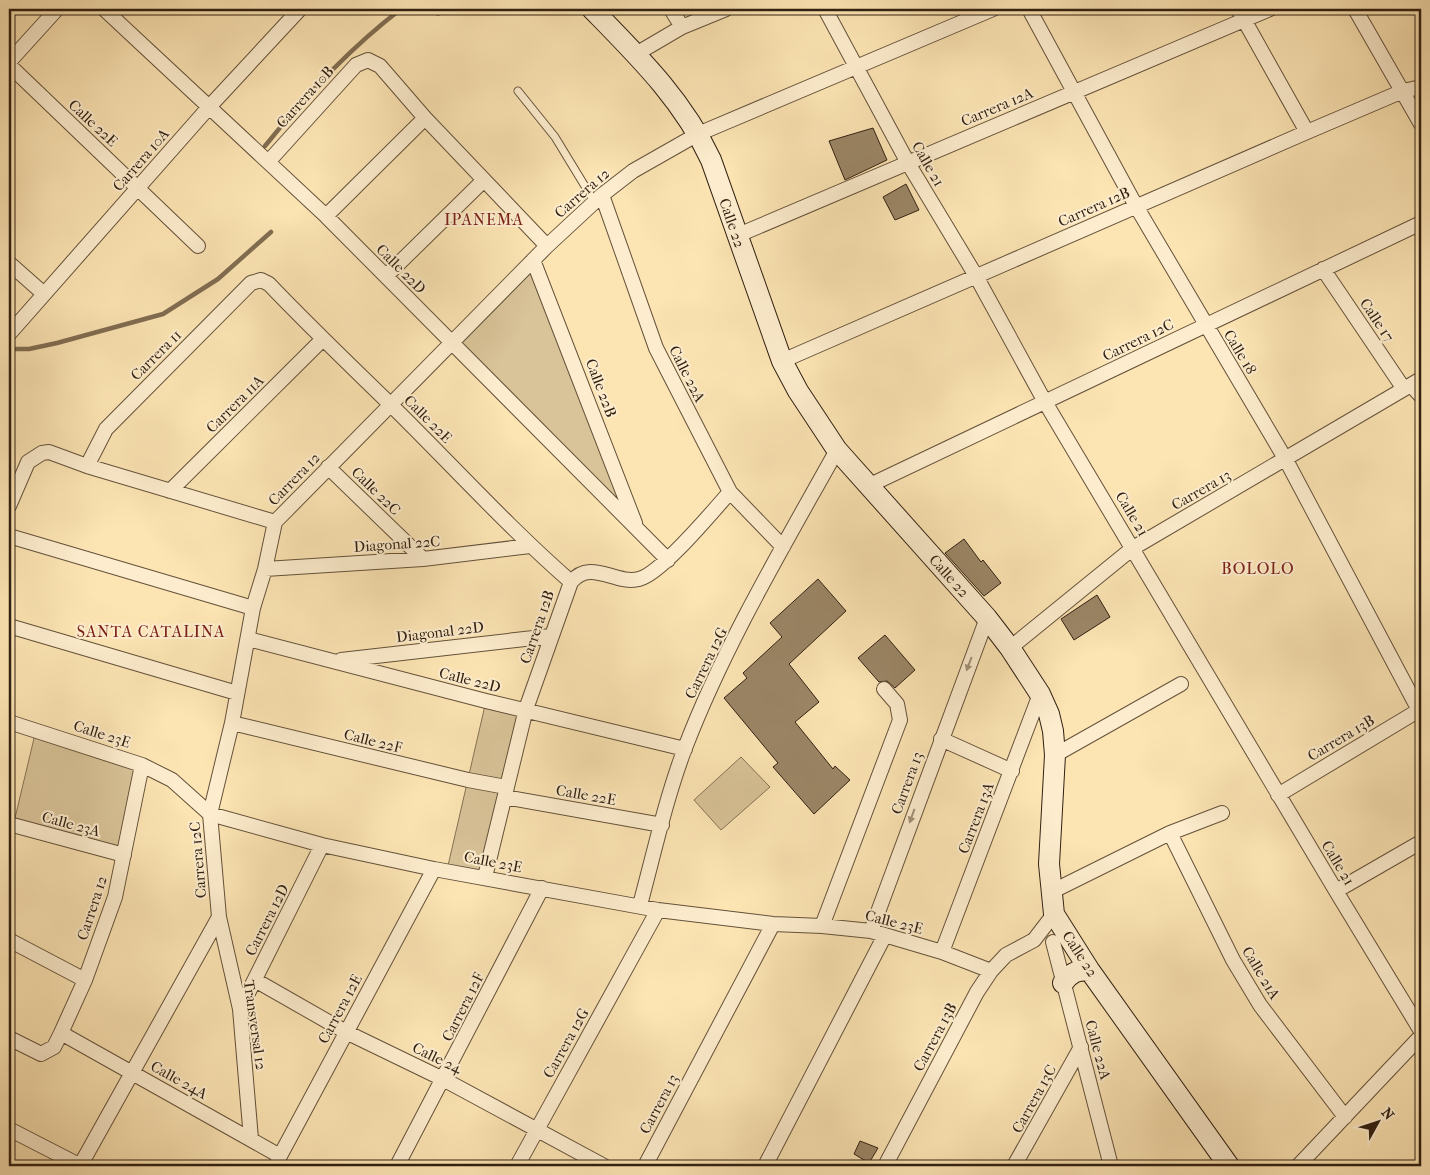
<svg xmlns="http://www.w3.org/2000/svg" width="1430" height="1175" font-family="'IM FELL French Canon',serif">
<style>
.green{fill:#d9c398;stroke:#857255}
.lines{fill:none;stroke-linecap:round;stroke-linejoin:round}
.stream{stroke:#816d52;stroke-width:4.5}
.building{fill:#9b8666;stroke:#312012}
.lane-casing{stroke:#64513a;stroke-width:9}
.street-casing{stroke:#64513a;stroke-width:16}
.secondary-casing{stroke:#312012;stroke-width:22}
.lane{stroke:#fdedce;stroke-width:7}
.street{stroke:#fdedce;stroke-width:14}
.secondary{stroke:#fdedce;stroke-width:20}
.oneway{fill:#a19179}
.labels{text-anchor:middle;stroke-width:4;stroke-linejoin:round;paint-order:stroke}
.street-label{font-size:15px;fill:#312012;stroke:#fdedce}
.neighbourhood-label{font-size:16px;letter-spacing:1px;fill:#7a1f14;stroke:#fdedce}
</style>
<rect width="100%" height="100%" fill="#fce4b3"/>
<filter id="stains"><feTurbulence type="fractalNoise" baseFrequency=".004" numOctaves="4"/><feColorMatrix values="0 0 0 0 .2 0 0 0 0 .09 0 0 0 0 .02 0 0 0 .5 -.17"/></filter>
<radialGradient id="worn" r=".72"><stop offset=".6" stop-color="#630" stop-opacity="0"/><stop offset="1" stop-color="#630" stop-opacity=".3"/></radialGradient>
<path class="green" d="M533 260 638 528 452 342Z
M486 701 526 709 485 877 447 870Z
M36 730 142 765 124 855 15 818Z
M741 757 770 787 721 830 694 800Z"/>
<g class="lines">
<path class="stream" d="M265 146C305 96 350 48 401 9
M9 349H29L57 343 163 314 218 279 271 232"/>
</g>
<path class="building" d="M873 128 887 160 845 180 829 141Z
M906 184 919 210 895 220 883 197Z
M964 539 981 562 983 560 1001 583 984 596 945 553Z
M818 579 846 611 789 664 819 702 795 722 833 769 835 766 850 780 814 814 773 767 778 763 724 698 747 678 743 673 782 637 770 623Z
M1097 595 1110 617 1074 640 1061 619Z
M885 635 915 670 895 688 887 681 879 682 858 658Z
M860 1141 878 1148 869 1163 854 1154Z"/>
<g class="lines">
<g class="lane-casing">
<path id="lane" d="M438 11 443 9
M518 91 555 137 594 201"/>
</g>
<g class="street-casing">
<path id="street" d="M104 9 326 216 668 560
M671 9 682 27
M825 9 908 163 976 276 1045 402 1336 891 1421 1031
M1029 9 1136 206 1286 460 1421 714
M1238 9 1307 132
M1355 9 1421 124
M636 54 682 27 726 9
M9 62 57 9
M9 65 198 246
M269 161 356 65 368 60 380 66 425 118 547 246
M602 195 656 348 730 492 783 547
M326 216 425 118
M736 236 1270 9
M533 260 635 523
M9 263 44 294
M1323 269 1404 389
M386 276 484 180
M9 334 210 106 300 9
M782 361 1307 132 1403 91 1421 87
M1411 385 1421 396
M87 466 106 429 251 283 261 280 269 284C309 326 350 365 391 405 451 464 507 526 571 582
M328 467 423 559
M868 486 1421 223
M170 491 322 340
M9 506 28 462 42 453 49 452 87 466 275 522
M275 522 547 246 602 195 633 171 698 134 993 9
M9 536 253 608
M265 569 423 559 530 546
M9 626 237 693
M248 639 486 701 685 749
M1010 648 1133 548 1421 379
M341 660 551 636
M9 722 142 765 172 780 210 814 322 845 434 869 658 910 773 924 822 926 871 931 942 952 991 971
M232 723 468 780 506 787
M941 739 1012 771
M1055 755 1181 684
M1278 795 1421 709
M505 797 662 825
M9 824 124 855
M1170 833 1233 960 1260 1005 1345 1117
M485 877 526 709 571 582C591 558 615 585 639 579 661 574 713 511 730 492
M1336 891 1421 842
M1051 892 1170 833 1222 813
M640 905C654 853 666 798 685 748 725 644 783 547 837 450
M822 926 900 720 897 704 884 689
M871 931 987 618
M9 940 85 980
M1053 942 1111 1166
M942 952 1040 694
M255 980 346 1032 443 1079 604 1166
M240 1009 322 845
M61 1033 280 1156
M9 1038 41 1054 54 1047 61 1033 85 980 115 897 142 765
M9 1129 81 1166
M251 1139 240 1009 219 917 210 814 232 723 253 608 265 569 275 522
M80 1166 219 917
M276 1166 280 1156 434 869
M397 1166 542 888
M517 1166 658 910
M645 1166 773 924
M765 1166 885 935
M885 1166 977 992 991 971 1006 955 1034 940 1054 914
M1014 1166 1081 1047
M1298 1166 1421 1036"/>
</g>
<g class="secondary-casing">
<path id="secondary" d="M592 9C638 56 683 100 711 160L782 361 798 391 837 450 987 618 1010 648 1040 694 1049 714 1053 731 1055 755 1049 864 1054 914 1090 971 1229 1166
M1063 983C1070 973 1078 969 1090 971"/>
</g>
<use href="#lane" class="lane"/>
<use href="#street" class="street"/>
<use href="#secondary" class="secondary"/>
</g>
<defs><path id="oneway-solid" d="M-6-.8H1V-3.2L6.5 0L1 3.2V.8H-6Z" transform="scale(1.25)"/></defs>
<g class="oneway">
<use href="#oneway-solid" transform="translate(969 664) rotate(111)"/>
<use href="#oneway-solid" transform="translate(912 816) rotate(110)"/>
</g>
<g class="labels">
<g class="street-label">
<text transform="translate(305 97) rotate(-48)" y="5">Carrera 10B</text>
<text transform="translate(997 107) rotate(-23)" y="5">Carrera 12A</text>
<text transform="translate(93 123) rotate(43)" y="5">Calle 22E</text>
<text transform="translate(141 160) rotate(-49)" y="5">Carrera 10A</text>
<text transform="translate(928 164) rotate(60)" y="5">Calle 21</text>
<text transform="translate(582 193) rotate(-41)" y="5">Carrera 12</text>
<text transform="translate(1094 207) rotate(-24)" y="5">Carrera 12B</text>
<text transform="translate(732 223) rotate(71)" y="5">Calle 22</text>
<text transform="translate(401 269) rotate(45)" y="5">Calle 22D</text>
<text transform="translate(1377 320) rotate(56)" y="5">Calle 17</text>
<text transform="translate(1138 340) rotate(-26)" y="5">Carrera 12C</text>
<text transform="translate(1240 352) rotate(59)" y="5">Calle 18</text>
<text transform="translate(156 355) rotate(-45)" y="5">Carrera 11</text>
<text transform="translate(687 374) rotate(63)" y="5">Calle 22A</text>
<text transform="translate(601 388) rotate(69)" y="5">Calle 22B</text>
<text transform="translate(235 404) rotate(-45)" y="5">Carrera 11A</text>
<text transform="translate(428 419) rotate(45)" y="5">Calle 22E</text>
<text transform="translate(294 479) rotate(-46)" y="5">Carrera 12</text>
<text transform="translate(1201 490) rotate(-30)" y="5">Carrera 13</text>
<text transform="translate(376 491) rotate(44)" y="5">Calle 22C</text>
<text transform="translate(1132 514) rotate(59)" y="5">Calle 21</text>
<text transform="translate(397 544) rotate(-4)" y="5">Diagonal 22C</text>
<text transform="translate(949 576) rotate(48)" y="5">Calle 22</text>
<text transform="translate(537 627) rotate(-71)" y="5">Carrera 12B</text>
<text transform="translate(440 632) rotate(-7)" y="5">Diagonal 22D</text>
<text transform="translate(706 663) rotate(-64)" y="5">Carrera 12G</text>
<text transform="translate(470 680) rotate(14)" y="5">Calle 22D</text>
<text transform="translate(102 734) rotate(18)" y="5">Calle 23E</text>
<text transform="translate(1341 738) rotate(-31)" y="5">Carrera 13B</text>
<text transform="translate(373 741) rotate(14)" y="5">Calle 22F</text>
<text transform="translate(907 783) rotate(-70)" y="5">Carrera 13</text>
<text transform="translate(586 795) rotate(10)" y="5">Calle 22E</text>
<text transform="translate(976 818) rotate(-69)" y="5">Carrera 13A</text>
<text transform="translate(71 824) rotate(15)" y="5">Calle 23A</text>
<text transform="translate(198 860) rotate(-95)" y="5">Carrera 12C</text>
<text transform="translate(493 862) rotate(11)" y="5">Calle 23E</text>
<text transform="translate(1338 863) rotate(59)" y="5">Calle 21</text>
<text transform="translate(92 908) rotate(-72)" y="5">Carrera 12</text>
<text transform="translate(267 920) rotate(-63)" y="5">Carrera 12D</text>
<text transform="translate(894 922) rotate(14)" y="5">Calle 23E</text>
<text transform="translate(1080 954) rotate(57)" y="5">Calle 22</text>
<text transform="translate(1261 973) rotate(59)" y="5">Calle 21A</text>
<text transform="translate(463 1007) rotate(-63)" y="5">Carrera 12F</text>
<text transform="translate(340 1009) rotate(-62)" y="5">Carrera 12E</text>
<text transform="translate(255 1025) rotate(82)" y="5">Transversal 12</text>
<text transform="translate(935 1037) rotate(-62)" y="5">Carrera 13B</text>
<text transform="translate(566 1043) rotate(-61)" y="5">Carrera 12G</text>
<text transform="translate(1098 1050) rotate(75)" y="5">Calle 22A</text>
<text transform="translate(437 1058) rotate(26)" y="5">Calle 24</text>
<text transform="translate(179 1080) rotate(29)" y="5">Calle 24A</text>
<text transform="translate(1034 1099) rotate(-61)" y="5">Carrera 13C</text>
<text transform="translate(659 1104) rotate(-62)" y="5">Carrera 13</text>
</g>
<g class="neighbourhood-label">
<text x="484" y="225">IPANEMA</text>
<text x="1258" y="574">BOLOLO</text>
<text x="151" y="637">SANTA CATALINA</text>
</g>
</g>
<rect width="1430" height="1175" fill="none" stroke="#fce4b3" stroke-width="30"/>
<rect x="10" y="10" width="1410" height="1155" fill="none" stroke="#312012" stroke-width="2.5"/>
<rect x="15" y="15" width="1400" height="1145" fill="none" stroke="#312012"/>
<g transform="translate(1378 1122) rotate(50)" stroke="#fdedce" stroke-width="4" paint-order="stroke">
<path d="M0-4L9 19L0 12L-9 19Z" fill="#312012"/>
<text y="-8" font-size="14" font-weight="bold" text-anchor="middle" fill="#312012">N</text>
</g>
<rect width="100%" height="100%" filter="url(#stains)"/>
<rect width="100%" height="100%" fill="url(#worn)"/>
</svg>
